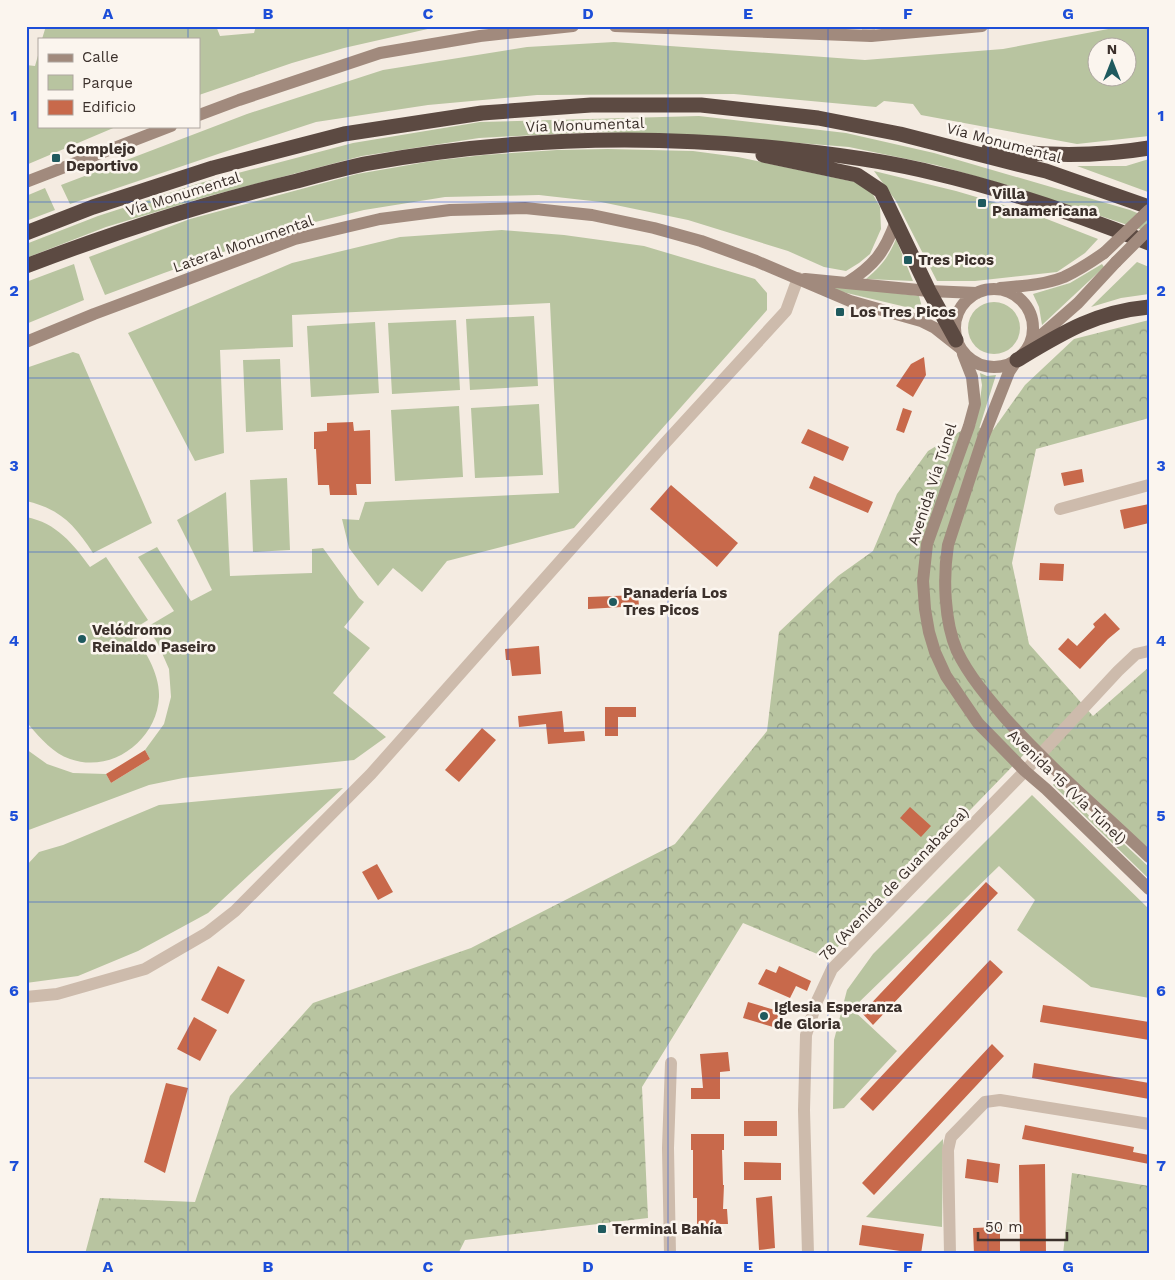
<svg xmlns="http://www.w3.org/2000/svg" width="1175" height="1280" font-family="'Work Sans',sans-serif">
<style>
.green{fill:#b8c4a0;fill-rule:evenodd}
.forest{fill:url(#forest-crowns)}
.building{fill:#c8694b}
.lines{fill:none;stroke-linecap:round;stroke-linejoin:round}
.street{stroke:#cdbbac;stroke-width:12}
.secondary{stroke:#a18a7d;stroke-width:12}
.highway{stroke:#5c4a42;stroke-width:15}
.secondary-bridge{stroke:#a18a7d;stroke-width:12}
.grid{fill:none;stroke:#1d4ed8;stroke-width:1;stroke-opacity:0.55}
.poi-dot{fill:#1f5a5e;stroke:#fbf5ee;stroke-width:2}
.labels{text-anchor:middle;stroke-width:5;stroke-linejoin:round;paint-order:stroke}
.street-label{font-size:15px;fill:#3b302b;stroke:#fbf5ee}
.poi-label{font-size:15px;font-weight:bold;fill:#3b302b;stroke:#fbf5ee;text-anchor:start}
.neatline{fill:none;stroke:#1d4ed8;stroke-width:2}
.grid-label{font-size:16px;text-anchor:middle;font-weight:bold;fill:#1d4ed8}
</style>
<defs>
<pattern id="forest-crowns" width="20" height="18" patternUnits="userSpaceOnUse" patternTransform="scale(1.25)"><rect width="20" height="18" fill="#b8c4a0"/><path d="M2 6a3 3 0 1 1 6 0M12 15a3 3 0 1 1 6 0" fill="none" stroke="#97a083"/></pattern>
</defs>
<rect width="100%" height="100%" fill="#f4ebe1"/>
<path class="green" d="M46 26H216L220 36 254 33 256 26H447L432 28 344 48 292 63 199 95V39H42Z
M1124 26H1149V136L1077 144 921 115 913 104 884 101 876 107 734 94 537 95 428 105 316 122 221 153 70 204 61 185 247 114 383 70 527 47 614 42 865 60 1003 49ZM1098 48H1128V78H1098Z
M39 52V126H118L26 165V65L35 66Z
M699 116 846 133 934 153 1130 210 1149 218V232L1010 186 936 165 849 147 700 135 592 132 479 138 362 156 209 196 106 227 26 258V244L98 216 200 183 353 143 480 122Z
M608 149 693 151 738 157 855 182 871 191 880 207 881 229 870 254 859 263 846 271 824 267 788 251 688 220 601 202 539 195 445 197 364 210 291 228 164 273 105 295 89 257 190 219 357 174 432 161 484 155 557 150Z
M1149 159 1148 192 1077 166H1126Z
M874 171 956 191 1034 214 1098 239 1085 253 1057 272 975 281H937L896 201Z
M45 188 55 210 26 221V196Z
M502 230 564 235 644 246 755 279 767 293V310L574 528 447 561 422 592 393 568 378 586 349 548 342 519 359 520 365 502 559 493 550 303 292 315 293 347 220 350 224 453 195 461 128 333 292 263 400 237Z
M896 239 913 281 866 279C881 266 888 258 896 239Z
M1137 262 1149 267V294L1121 298 1091 307Z
M74 264 84 300 26 324V282Z
M1102 264 1104 267 1042 325 1039 307 1033 294 1070 283Z
M829 285 919 296 923 311 834 290Z
M968 328a26 26 0 1 1 52 0a26 26 0 1 1-52 0Z
M534 316 538 386 470 390 466 319Z
M456 320 460 390 392 394 388 323Z
M375 322 379 393 311 397 307 326Z
M73 352 79 354 152 523 93 553C74 524 60 509 26 501V368Z
M280 359 283 430 246 432 243 360Z
M980 373 987 376 996 375 978 432 932 614 979 408 982 385Z
M539 404 543 475 475 478 471 408Z
M459 406 463 477 395 481 391 410Z
M287 478 290 550 253 552 250 480Z
M226 492 230 576 312 573V549L323 548 359 598 364 602 344 627 370 648 333 693 386 737 354 760 183 778 149 785 26 831V749L47 764 73 773 106 774 111 783 150 759 145 750 164 724 171 697 169 669 158 644 147 627 174 611 138 557 157 547 191 601 212 590 177 520Z
M26 517C57 523 73 544 90 567L106 557 148 620 132 630C144 650 160 673 159 697 157 740 112 774 70 759 53 753 41 739 29 725L26 727Z
M1055 782 1111 837 1122 842 1149 867V879L1053 785Z
M343 788 208 913 138 951 78 976 26 983V866L39 852 63 845 159 805Z
M1032 795 1149 909V998L1091 987 1017 930 1035 900 999 866 852 1009 897 1051 844 1108 833 1109 834 1040 847 990 873 954Z
M943 1139 942 1227 866 1217Z"/>
<path class="forest" d="M1149 320V418L1036 449 1012 563 1029 644 1093 716 1149 667V850L1034 744 827 958 743 923 642 1087 648 1218 465 1240 458 1254H85L100 1198 195 1202 230 1096 313 1003 471 948 675 844 767 731 779 632 838 576 873 551 897 494 928 451 969 426 993 430 1025 385 1074 339Z
M1072 1173 1149 1186V1254H1063Z"/>
<path class="building" d="M924 357 926 375 913 397 896 386 911 364Z
M903 408 912 411 904 433 896 430Z
M353 422 354 431 370 430 371 484H356L357 495H330L329 485H318L316 449H314V432L327 431V423Z
M808 429 849 447 843 461 801 443Z
M1082 469 1084 482 1064 486 1061 473Z
M814 476 873 502 868 513 809 488Z
M671 485 738 543 717 567 650 509Z
M1149 504V523L1124 529 1120 510Z
M1040 563 1064 564 1063 581 1039 580Z
M638 595 639 606 588 609V597Z
M1105 613 1120 629 1108 639 1080 669 1058 649 1068 638 1077 646 1095 627 1093 624Z
M539 646 541 674 512 676 510 660H506L505 649Z
M605 707H636V717H618V736H605Z
M562 711 564 732 584 731 585 741 548 744 546 724 519 727 518 716Z
M482 728 496 740 459 782 445 770Z
M145 750 150 759 111 783 106 774Z
M910 807 931 826 921 837 900 818Z
M377 864 393 892 378 900 362 872Z
M986 882 998 893 873 1025 862 1013Z
M990 960 1003 972 873 1111 860 1099Z
M218 966 245 980 228 1014 201 1000Z
M779 966 811 981 807 991 796 986 790 998 758 984 766 969 776 973Z
M748 1002 785 1013 780 1029 743 1018Z
M1043 1005 1149 1022V1040L1040 1022Z
M194 1017 217 1030 200 1061 177 1049Z
M992 1044 1004 1056 874 1195 862 1183Z
M728 1052 730 1071 720 1072V1099H691V1088H703L700 1054Z
M1034 1063 1149 1083V1099L1032 1078Z
M166 1083 188 1088 165 1173 144 1162Z
M744 1121H777V1136H744Z
M1025 1125 1134 1147 1133 1152 1149 1155V1164L1022 1139Z
M691 1134H724V1150H722L723 1185H724L723 1209H727L728 1224H697V1198H693V1150H691Z
M967 1159 1000 1164 998 1183 965 1178Z
M744 1162 781 1163V1180H744Z
M1045 1164 1046 1254H1020L1019 1165Z
M772 1196 775 1248 759 1250 756 1198Z
M862 1225 924 1234 921 1254 859 1245Z
M1000 1227V1254H974L973 1228Z"/>
<g class="lines">
<path class="street" d="M867 26 871 36
M1060 509 1149 485
M26 997 57 994 145 969 207 933 235 911 371 774 666 442 786 311 798 278
M670 1254 668 1148 671 1063
M808 1254 804 1110 806 1035 817 1001 832 969 1025 771 1118 671 1136 654 1149 651
M950 1254 948 1150 951 1137 985 1102 1000 1100 1149 1124"/>
<path class="secondary" d="M615 26 871 36 982 26
M199 115 239 100 380 53 480 36 573 26
M26 182 171 126
M805 279 929 291 977 293
M848 282C875 265 885 251 896 221
M1000 288C1021 286 1044 285 1064 277 1079 270 1091 262 1104 253
M955 328a39 39 0 1 1 78 0a39 39 0 1 1-78 0Z
M26 342 94 314 295 239 380 219 450 210 525 208 592 215 654 228 701 241 756 261 850 301 921 321 935 328 959 347
M1029 346 1078 303 1116 262
M963 354 972 377 975 404 969 426 927 544 923 581 925 609 929 632 935 652 946 676 978 723 1025 771 1046 789 1149 889
M1017 360 1009 372 983 438 948 545C943 577 944 621 957 651 969 676 988 698 1006 719 1050 768 1101 811 1149 857"/>
<path class="highway" d="M989 149C1042 156 1095 157 1149 148
M763 155 857 175 881 191 929 291 956 340
M26 233 93 207 213 168 344 134 482 113 591 105H701L818 118 900 134 1013 163 1046 171 1149 207
M26 266C115 232 204 203 297 181 319 175 342 169 364 164 510 137 655 133 803 151 847 156 891 162 934 173 1007 190 1079 215 1149 243
M1017 360C1062 333 1095 312 1149 307"/>
<path class="secondary-bridge" d="M1104 253 1149 210
M1116 262 1149 229"/>
</g>
<path class="grid" d="M188 26V39M348 26V1254M508 26V1254M668 26V1254M828 26V1254M988 26V1254M188 126V1254M26 202H1149M26 378H1149M26 552H1149M26 728H1149M26 902H1149M26 1078H1149"/>
<g class="poi-dot">
<rect x="51" y="153" width="10" height="10" rx="2.5"/>
<rect x="977" y="198" width="10" height="10" rx="2.5"/>
<rect x="903" y="255" width="10" height="10" rx="2.5"/>
<rect x="835" y="307" width="10" height="10" rx="2.5"/>
<circle cx="613" cy="602" r="5"/>
<circle cx="82" cy="639" r="5"/>
<circle cx="764" cy="1016" r="5"/>
<rect x="597" y="1224" width="10" height="10" rx="2.5"/>
</g>
<g class="labels">
<g class="street-label">
<text transform="translate(585 125) rotate(-2)" y="5">Vía Monumental</text>
<text transform="translate(1004 143) rotate(15)" y="5">Vía Monumental</text>
<text transform="translate(183 194) rotate(-17)" y="5">Vía Monumental</text>
<text transform="translate(243 244) rotate(-19)" y="5">Lateral Monumental</text>
<text transform="translate(932 484) rotate(-72)" y="5">Avenida Vía Túnel</text>
<text transform="translate(1067 787) rotate(44)" y="5">Avenida 15 (Vía Túnel)</text>
<text transform="translate(894 884) rotate(-46)" y="5">78 (Avenida de Guanabacoa)</text>
</g>
<g class="poi-label">
<text x="66" y="154">Complejo<tspan x="66" dy="17">Deportivo</tspan></text>
<text x="992" y="199">Villa<tspan x="992" dy="17">Panamericana</tspan></text>
<text x="918" y="265">Tres Picos</text>
<text x="850" y="317">Los Tres Picos</text>
<text x="623" y="598">Panadería Los<tspan x="623" dy="17">Tres Picos</tspan></text>
<text x="92" y="635">Velódromo<tspan x="92" dy="17">Reinaldo Paseiro</tspan></text>
<text x="774" y="1012">Iglesia Esperanza<tspan x="774" dy="17">de Gloria</tspan></text>
<text x="612" y="1234">Terminal Bahía</text>
</g>
</g>
<rect width="1175" height="1280" fill="none" stroke="#fbf5ee" stroke-width="55"/>
<rect x="38" y="38" width="162" height="90" fill="#fbf5ee" stroke="#aea6a0"/>
<rect x="48" y="54" width="25" height="8" fill="#a18a7d" stroke="#aea6a0"/>
<text x="82" y="62" font-size="15" fill="#3b302b">Calle</text>
<rect x="48" y="75" width="25" height="15" fill="#b8c4a0" stroke="#aea6a0"/>
<text x="82" y="88" font-size="15" fill="#3b302b">Parque</text>
<rect x="48" y="100" width="25" height="15" fill="#c8694b" stroke="#aea6a0"/>
<text x="82" y="112" font-size="15" fill="#3b302b">Edificio</text>
<g transform="translate(1112 62)"><circle r="24" fill="#fbf5ee" stroke="#aea6a0"/>
<path d="M0-4L9 19L0 12L-9 19Z" fill="#1f5a5e"/>
<text y="-8" font-size="14" font-weight="bold" text-anchor="middle" fill="#3b302b">N</text>
</g>
<path d="M978 1232v8h89v-8" fill="none" stroke="#3b302b" stroke-width="2.5"/>
<text x="985" y="1232" font-size="15" fill="#3b302b" stroke="#fbf5ee" stroke-width="4" paint-order="stroke">50 m</text>
<rect x="28" y="28" width="1120" height="1224" class="neatline"/>
<g class="grid-label">
<text x="108" y="19">A</text>
<text x="268" y="19">B</text>
<text x="428" y="19">C</text>
<text x="588" y="19">D</text>
<text x="748" y="19">E</text>
<text x="908" y="19">F</text>
<text x="1068" y="19">G</text>
<text x="14" y="121">1</text>
<text x="1161" y="121">1</text>
<text x="14" y="296">2</text>
<text x="1161" y="296">2</text>
<text x="14" y="471">3</text>
<text x="1161" y="471">3</text>
<text x="14" y="646">4</text>
<text x="1161" y="646">4</text>
<text x="14" y="821">5</text>
<text x="1161" y="821">5</text>
<text x="14" y="996">6</text>
<text x="1161" y="996">6</text>
<text x="14" y="1171">7</text>
<text x="1161" y="1171">7</text>
<text x="108" y="1272">A</text>
<text x="268" y="1272">B</text>
<text x="428" y="1272">C</text>
<text x="588" y="1272">D</text>
<text x="748" y="1272">E</text>
<text x="908" y="1272">F</text>
<text x="1068" y="1272">G</text>
</g>
</svg>
